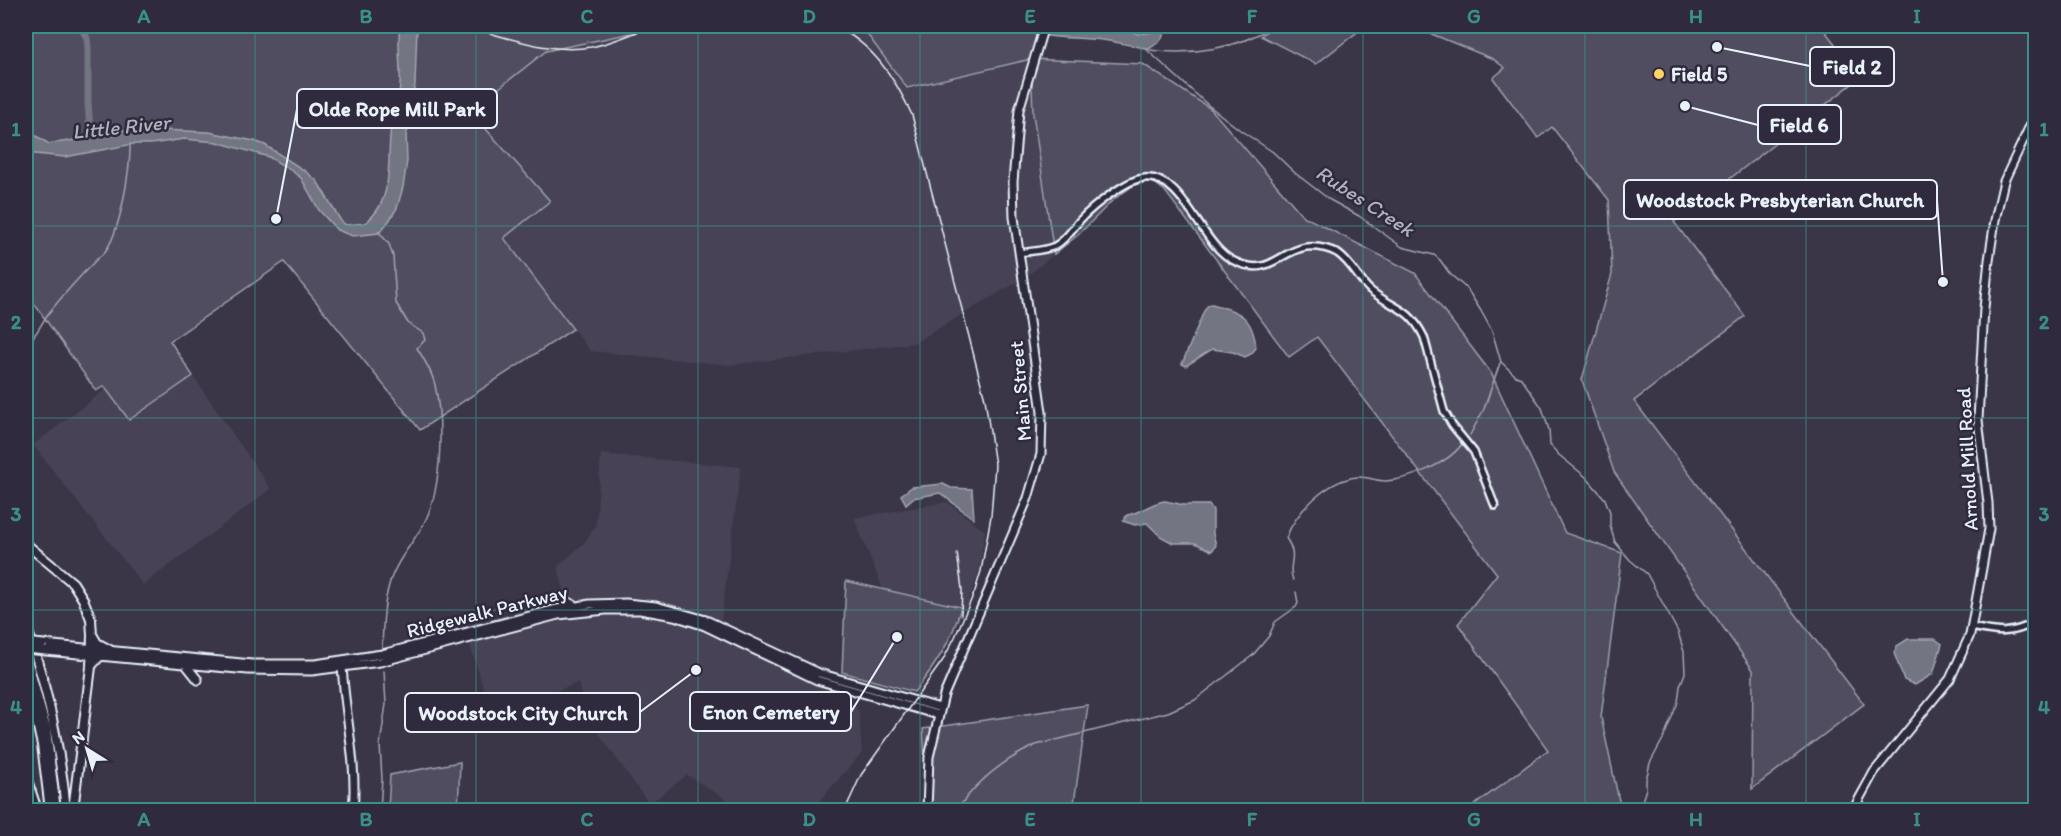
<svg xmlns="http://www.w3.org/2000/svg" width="2061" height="836" font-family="Itim,sans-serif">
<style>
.built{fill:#464354}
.green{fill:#504e5f;stroke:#9ca0ac;stroke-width:1.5}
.water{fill:#737482;stroke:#a2a6b1;stroke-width:1.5}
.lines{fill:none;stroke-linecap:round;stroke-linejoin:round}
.stream{stroke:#a2a6b1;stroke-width:1.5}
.river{stroke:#737482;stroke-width:7}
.minor-casing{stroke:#e8f1f8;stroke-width:10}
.major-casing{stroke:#e8f1f8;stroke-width:11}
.highway-casing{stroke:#e8f1f8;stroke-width:12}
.minor{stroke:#2f2a3d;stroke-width:5}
.major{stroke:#2f2a3d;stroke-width:7}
.highway{stroke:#2f2a3d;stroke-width:8}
.rail{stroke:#e8f1f8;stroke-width:1.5}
.major-bridge-casing{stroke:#e8f1f8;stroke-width:11;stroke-linecap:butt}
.major-bridge{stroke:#2f2a3d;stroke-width:7}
.grid{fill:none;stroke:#3a8f8a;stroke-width:1.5;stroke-opacity:0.55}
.poi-dot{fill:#ffd166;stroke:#2f2a3d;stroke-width:2}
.labels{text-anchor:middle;stroke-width:5;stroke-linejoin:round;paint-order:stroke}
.poi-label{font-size:20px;font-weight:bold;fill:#e8f1f8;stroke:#2f2a3d;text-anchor:start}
.street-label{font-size:20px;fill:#e8f1f8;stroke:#2f2a3d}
.water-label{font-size:21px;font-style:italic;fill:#aeb2bd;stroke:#2f2a3d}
.leader{fill:none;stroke:#e8f1f8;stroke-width:2}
.callout-dot{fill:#e8f1f8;stroke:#2f2a3d;stroke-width:2}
.callout{fill:#2f2a3d;stroke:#e8f1f8;stroke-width:2}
.callout-label{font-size:21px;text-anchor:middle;font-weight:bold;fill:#e8f1f8}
.neatline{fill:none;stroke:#3a8f8a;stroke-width:2}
.grid-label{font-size:20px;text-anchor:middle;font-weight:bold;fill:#3a8f8a}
</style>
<rect width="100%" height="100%" fill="#3a3648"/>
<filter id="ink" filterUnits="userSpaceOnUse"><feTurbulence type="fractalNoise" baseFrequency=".0167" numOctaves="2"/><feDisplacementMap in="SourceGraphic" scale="12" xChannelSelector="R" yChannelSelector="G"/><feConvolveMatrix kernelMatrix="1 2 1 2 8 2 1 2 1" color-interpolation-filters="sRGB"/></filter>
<g filter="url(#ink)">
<path class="built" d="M665 26H861L907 88 1031 59 1033 114 1054 254 1026 277 914 343 730 365 590 351 477 202 463 103 530 54Z
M193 376 271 489 143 585 33 445 106 389 130 420Z
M601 454 741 467 719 636 762 659 848 698 859 712 862 753 811 810H743L687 775 649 804 587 717 578 683 508 709 485 693 464 626 566 599 558 566 584 543 596 525Z
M947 502 985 531 979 571 965 611 961 607 883 589 854 518Z"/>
<path class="green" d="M26 26H665L546 51 470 111 550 201 504 238 573 329 420 430 284 262 170 341 193 376 129 420 104 386 96 391 26 292Z
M861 26H1043L1031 59 1143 64 1211 109 1303 216 1415 273 1491 373 1565 533 1622 553 1601 717 1621 810H1468L1548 750 1458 624 1497 574 1317 337 1289 357 1165 191 1152 181 1134 185 1113 200 1078 235 1054 254 1033 114 1031 59 907 88Z
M1273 26H1365L1316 64 1261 36Z
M1412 26H1821L1861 77 1674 222 1745 316 1634 401 1864 704 1752 789 1753 670 1614 472 1582 380 1612 274 1609 200 1552 127 1538 138 1493 78 1505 68 1493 59Z
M846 581 961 607C953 639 935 666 914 692L842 672Z
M1088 705 1073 810H928L923 729Z
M460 762 458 810H388L390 775Z"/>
<path class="water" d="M400 26H417L415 84 410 125 406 135 407 161 403 187 397 208 389 221 379 233 353 236 337 230 319 210 301 178 289 169 269 157 217 142 184 139 151 144H133L65 157 26 153V127L33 134 49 144 88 138 94 133 133 129 209 132 254 141 265 145 305 171 317 181 341 221 346 225 366 223C370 218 375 214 378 209 393 185 387 153 391 127 394 113 399 100 400 86 401 66 397 45 400 26Z
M1014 26H1102L1126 29 1138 34 1153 32 1160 26H1169L1160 41 1149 49C1133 46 1118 42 1102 40 1080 37 1029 39 1014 26Z
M1212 304C1240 312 1253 316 1256 348L1251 354 1245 357 1233 352 1212 349 1186 366 1182 364 1204 311 1208 305Z
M943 484 951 488 972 489 974 519 940 493 913 498 906 504 901 495 912 487Z
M1165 501 1184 505H1209L1213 510V534L1216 545 1212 551 1195 543H1173L1160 536 1147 523 1135 525 1123 521 1127 515C1141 513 1150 503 1165 501Z
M1908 639H1935L1942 644 1933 674 1915 685 1904 680 1894 653 1897 646Z"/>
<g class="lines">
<path class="stream" d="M1146 49 1208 105 1240 130 1273 152 1295 173 1330 200 1359 216 1402 247 1434 255 1440 260 1450 274 1467 289 1481 311 1492 331 1501 362 1516 376 1521 378 1542 408 1549 430 1550 445 1559 455 1586 477 1605 499 1610 512V526L1615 542 1630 560 1647 574 1678 632 1684 652 1685 673 1680 686 1678 702 1663 739 1650 763 1646 780V789L1639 810
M1150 50C1191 56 1239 48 1273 26
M378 231 389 244 393 256 396 303 408 323 423 333 425 340 417 348C424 359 432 372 435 385 443 420 442 484 427 517 416 541 396 559 389 585 383 606 383 627 382 649
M26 344C37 336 40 325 48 314 64 294 81 275 99 257 119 246 131 167 130 144
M1470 435 1484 409 1500 363
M1293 580C1286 564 1300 559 1286 538 1296 511 1328 480 1357 477 1366 476 1375 481 1385 481 1408 480 1448 464 1462 444
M380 810 382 779 380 745 386 704 384 671
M957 810C977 781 1003 760 1036 745L1168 712 1195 700 1253 655 1269 636 1275 622 1296 607 1298 603 1296 592"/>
<path class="river" d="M80 26 87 38 88 48V102L91 144"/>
<g class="minor-casing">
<path id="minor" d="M1019 253C1031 251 1044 251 1055 246 1066 240 1072 229 1080 220 1092 207 1127 179 1144 178 1184 174 1200 245 1234 261 1269 278 1278 252 1306 247 1316 246 1328 248 1337 253 1351 262 1358 279 1370 290 1393 309 1409 306 1424 337L1444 411 1452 425 1474 452 1495 506
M1971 627C1999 633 2010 635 2036 622"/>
</g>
<g class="major-casing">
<path id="major" d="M560 598 574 605
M43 644 252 664H315L382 654 557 609 590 604 626 603 656 606 706 620 819 673 940 708
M46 651 248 670 312 671 380 662 558 615 606 610H640L674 616 705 626 817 680 938 715
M342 664C344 711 358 765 353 810
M186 665 198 680
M927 810 929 757 944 695 1028 498 1041 454 1042 412 1014 217 1013 182 1019 110 1044 26
M1853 810 1874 772 1950 679 1970 635 1989 529 1988 503 1978 420 1984 308 1989 260 1995 220 2004 181 2036 113"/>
</g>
<g class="highway-casing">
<path id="highway" d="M26 544 73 583 83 599 91 619 92 635 91 667 73 810
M26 626C47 686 60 747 66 810
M93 636 97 643 110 650
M26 656 46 729 56 810
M91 666 99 657 105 655
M26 675 42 745 50 810
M26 777 37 810"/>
</g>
<use href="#minor" class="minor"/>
<use href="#major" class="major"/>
<use href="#highway" class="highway"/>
<path class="rail" d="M455 26C465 28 476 30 486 32 521 42 554 53 591 47 612 43 632 34 652 26
M834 26C872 43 895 78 912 115L985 399 995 465 991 516 981 571 975 591 955 637 943 660 861 775 845 810
M957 553 962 589 961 615"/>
<g class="major-bridge-casing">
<path id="major-bridge" d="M26 642 43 644
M26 649 46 651"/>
</g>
<use href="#major-bridge" class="major-bridge"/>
</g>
</g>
<path class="grid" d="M255 26V810M476 26V810M698 26V810M920 26V810M1141 26V810M1363 26V810M1585 26V810M1806 26V810M26 226H2036M26 418H2036M26 610H2036"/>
<circle class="poi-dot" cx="1659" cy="74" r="6"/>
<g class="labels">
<g class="poi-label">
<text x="1671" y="81">Field 5</text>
</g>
<g class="street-label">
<text transform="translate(1020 391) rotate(-95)" y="7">Main Street</text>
<text transform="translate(1967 459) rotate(-93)" y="7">Arnold Mill Road</text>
<text transform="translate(487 611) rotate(-14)" y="7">Ridgewalk Parkway</text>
</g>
<g class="water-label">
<text transform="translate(121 127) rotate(-6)" y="7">Little River</text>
<text transform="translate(1365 201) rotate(33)" y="7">Rubes Creek</text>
</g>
</g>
<path class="leader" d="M1717 47L1810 66M276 219L297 109M1685 106L1758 125M1943 282L1937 200M897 637L851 712M696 670L640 712"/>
<g class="callout-dot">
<circle cx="1717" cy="47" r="6"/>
<circle cx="276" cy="219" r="6"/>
<circle cx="1685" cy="106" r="6"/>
<circle cx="1943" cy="282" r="6"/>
<circle cx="897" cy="637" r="6"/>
<circle cx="696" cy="670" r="6"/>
</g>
<g class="callout">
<rect x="1810" y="47" width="84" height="39" rx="6"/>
<rect x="297" y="89" width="200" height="39" rx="6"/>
<rect x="1758" y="105" width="83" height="39" rx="6"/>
<rect x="1624" y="180" width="313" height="39" rx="6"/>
<rect x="690" y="692" width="161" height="39" rx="6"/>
<rect x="405" y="693" width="235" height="39" rx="6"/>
</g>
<g class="callout-label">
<text x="1852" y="74">Field 2</text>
<text x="397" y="116">Olde Rope Mill Park</text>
<text x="1799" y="132">Field 6</text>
<text x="1780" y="207">Woodstock Presbyterian Church</text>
<text x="771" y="719">Enon Cemetery</text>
<text x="523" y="720">Woodstock City Church</text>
</g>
<rect width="2061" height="836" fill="none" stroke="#2f2a3d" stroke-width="66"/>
<g transform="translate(87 749) rotate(323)" stroke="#2f2a3d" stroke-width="4.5" paint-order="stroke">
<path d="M0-4.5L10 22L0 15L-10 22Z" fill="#e8f1f8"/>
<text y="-9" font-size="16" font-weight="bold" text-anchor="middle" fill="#e8f1f8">N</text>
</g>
<rect x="33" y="33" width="1995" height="770" class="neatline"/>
<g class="grid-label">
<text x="144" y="23">A</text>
<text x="366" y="23">B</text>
<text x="587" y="23">C</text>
<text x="809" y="23">D</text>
<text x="1030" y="23">E</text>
<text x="1252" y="23">F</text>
<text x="1474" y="23">G</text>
<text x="1696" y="23">H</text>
<text x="1917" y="23">I</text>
<text x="16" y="136">1</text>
<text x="2044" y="136">1</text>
<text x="16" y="329">2</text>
<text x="2044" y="329">2</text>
<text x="16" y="521">3</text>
<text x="2044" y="521">3</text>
<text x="16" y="714">4</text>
<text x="2044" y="714">4</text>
<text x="144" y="826">A</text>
<text x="366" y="826">B</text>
<text x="587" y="826">C</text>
<text x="809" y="826">D</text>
<text x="1030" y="826">E</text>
<text x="1252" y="826">F</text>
<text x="1474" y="826">G</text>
<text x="1696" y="826">H</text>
<text x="1917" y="826">I</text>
</g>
</svg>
